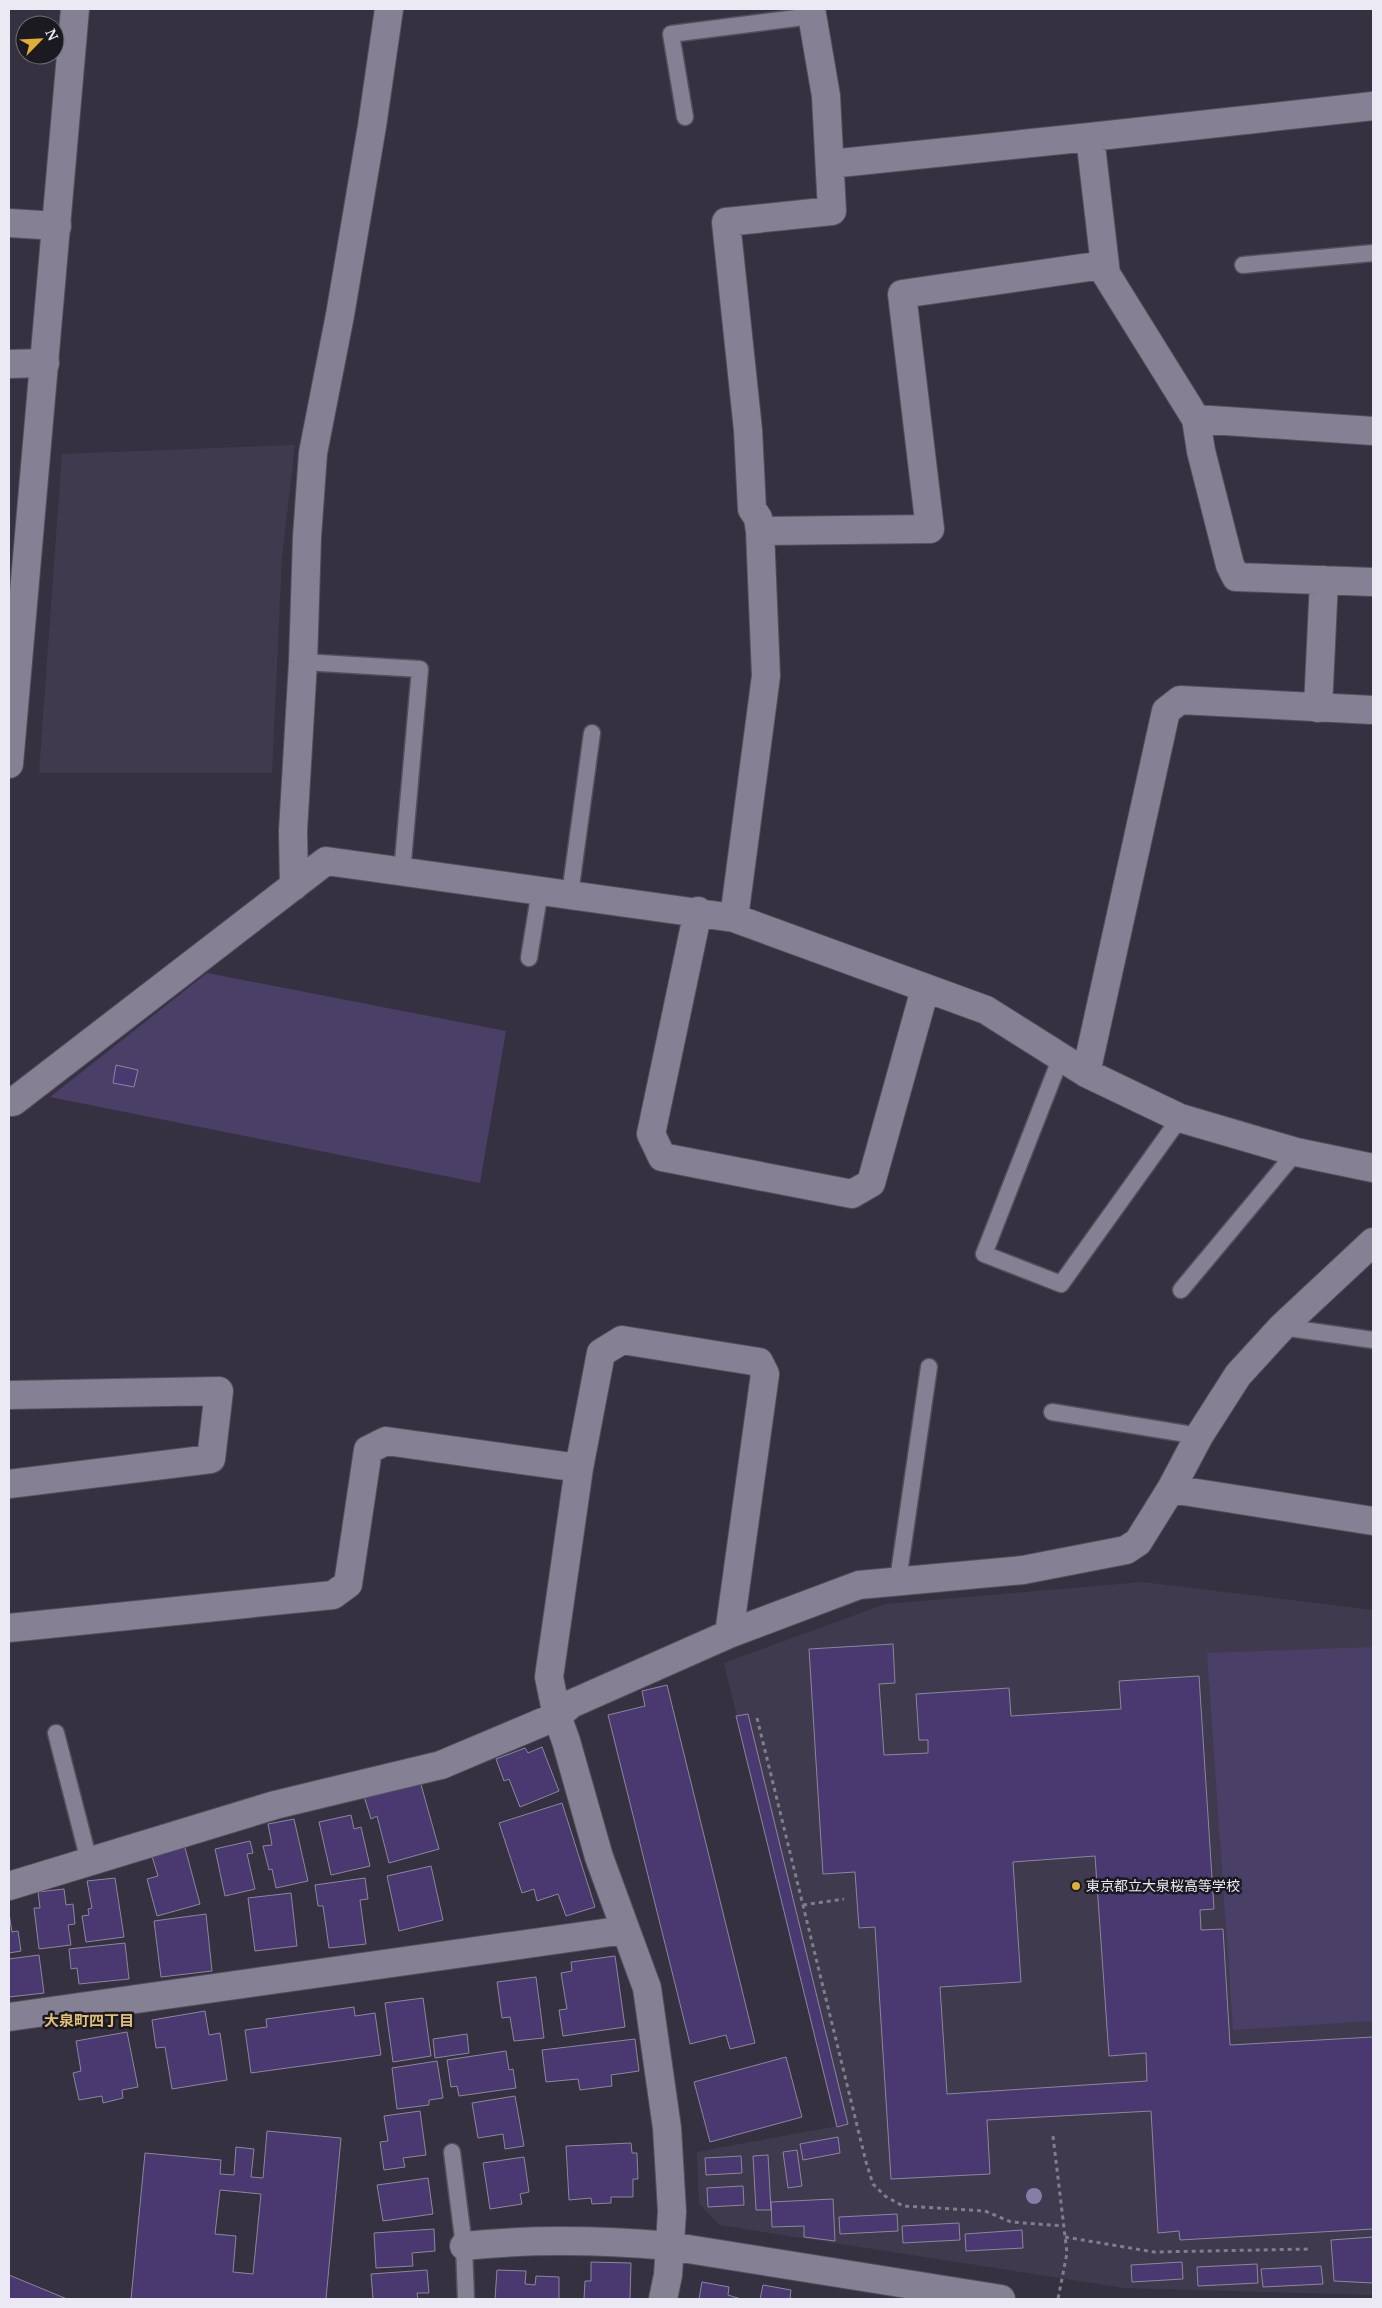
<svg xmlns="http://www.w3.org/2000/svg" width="1382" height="2308" font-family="'Noto Serif','Noto Sans JP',serif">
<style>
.built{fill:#403a4f}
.green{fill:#4a3f66}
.building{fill:#4a3970;stroke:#8b879a;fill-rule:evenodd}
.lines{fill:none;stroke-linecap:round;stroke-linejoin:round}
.lane-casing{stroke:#534f5c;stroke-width:19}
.street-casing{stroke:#534f5c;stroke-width:30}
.secondary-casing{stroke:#534f5c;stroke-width:30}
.path{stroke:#817e8c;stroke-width:3;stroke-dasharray:4 4;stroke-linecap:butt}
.lane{stroke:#858093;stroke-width:16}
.street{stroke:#858093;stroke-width:28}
.secondary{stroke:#858093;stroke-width:28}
.tree{fill:#887ca9}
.poi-dot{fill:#e0b034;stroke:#1c1a21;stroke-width:2}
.labels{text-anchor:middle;stroke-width:5;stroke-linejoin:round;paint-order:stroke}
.poi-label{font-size:14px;fill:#ebe9f4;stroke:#1c1a21;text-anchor:start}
.neighbourhood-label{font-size:15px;font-weight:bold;fill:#e0bf75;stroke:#1c1a21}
</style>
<rect width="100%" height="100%" fill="#353141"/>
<path class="built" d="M295 445 282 556 272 773H39L62 454Z
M1143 1582 1373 1610V2295L1124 2288 719 2225 699 2203 697 2152 837 2126 724 1663 885 1604Z"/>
<path class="green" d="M207 973 506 1031 480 1183 50 1097Z
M1373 1647V2021L1233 2030 1207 1653Z"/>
<path class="building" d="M116 1065 138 1070 134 1087 113 1083Z
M893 1644 895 1683 879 1684 884 1755 928 1753V1740H919L916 1694 1009 1688 1011 1716 1121 1709 1119 1681 1199 1676 1214 1909 1200 1910 1201 1930 1223 1929 1230 2045 1373 2037V2229L1180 2240 1179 2231 1158 2233 1151 2111 987 2120 990 2174 891 2179 875 1927 859 1928 855 1872 823 1874 809 1649ZM1095 1856 1109 2056 1146 2053 1147 2081 947 2094 940 1987 1021 1982 1013 1862Z
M667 1685 755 2043 730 2049 726 2035 690 2044 608 1715 645 1706 642 1691Z
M748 1714 848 2124 837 2127 736 1716Z
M542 1747 559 1791 520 1807 509 1779 504 1781 496 1759 525 1748 528 1753Z
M420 1781 439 1849 389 1863 377 1816 371 1819 364 1796Z
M562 1803 595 1907 566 1916 558 1894 537 1901 534 1889 522 1893 499 1823Z
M351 1815 354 1829 361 1827 370 1866 331 1875 319 1822Z
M294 1819 308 1881 276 1888 272 1869 269 1870 263 1846 272 1845 268 1824Z
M250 1841 253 1853 247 1854 255 1889 225 1896 215 1849Z
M184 1844 200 1904 157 1916 147 1879 158 1876 151 1853Z
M431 1866 443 1920 399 1931 387 1876Z
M115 1878 124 1937 86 1942 82 1916 89 1915 88 1909 92 1908 87 1881Z
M365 1878 368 1899 360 1900 366 1944 329 1948 323 1906H318L315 1885Z
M64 1889 66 1905 73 1904 75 1924 68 1925 71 1945 39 1949 34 1908H40L38 1892Z
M291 1893 297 1946 255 1951 248 1898Z
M9 1913 12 1932 18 1931 21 1951 9 1953Z
M206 1914 212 1971 161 1977 154 1921Z
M125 1943 129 1979 79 1984 77 1968 71 1969 69 1949Z
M39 1955 44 1993 9 1997V1959Z
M615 1956 625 2027 563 2036 559 2010 567 2009 561 1973 572 1971 571 1962Z
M536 1977 544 2038 514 2041 510 2017 502 2018 497 1982Z
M423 1998 431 2056 393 2062 385 2003Z
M354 2007 355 2016 375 2013 381 2055 251 2073 245 2030 267 2027 266 2019Z
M205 2011 209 2035 220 2033 227 2080 172 2089 165 2047 156 2048 152 2020Z
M127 2032 138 2087 122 2090 123 2098 103 2103 102 2096 79 2100 73 2073 81 2071 76 2041Z
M467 2034 469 2053 435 2058 433 2039Z
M635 2039 639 2071 611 2075 612 2086 580 2090 578 2079 546 2082 542 2050Z
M506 2051 509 2070 513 2069 516 2088 459 2096 457 2086 451 2087 447 2060Z
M786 2057 802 2117 710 2142 694 2082Z
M437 2061 443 2098 429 2100V2105L397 2109 392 2068Z
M515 2096 524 2146 505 2149 503 2134 478 2138 472 2103Z
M420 2111 426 2155 403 2158 405 2167 384 2170 380 2142 388 2141 384 2116Z
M267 2131 341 2138 326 2299H131L145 2153 221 2160 220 2174 234 2175 236 2147 254 2149 251 2177 263 2178ZM220 2190 261 2194 253 2274 233 2272 236 2236 215 2234Z
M838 2137 840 2153 803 2160 800 2144Z
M631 2143 632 2153H637L638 2179H633V2197H611V2203L592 2204 591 2198 569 2200 566 2146Z
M797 2150 802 2186 788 2188 783 2152Z
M768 2155 771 2210H756L753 2156Z
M741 2156 742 2173 706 2175 705 2158Z
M524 2157 529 2192 520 2194 522 2204 490 2209 483 2163Z
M428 2178 433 2214 383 2221 377 2185Z
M743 2186 744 2205 708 2207 707 2188Z
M833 2199 835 2241 804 2237V2226L772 2227 771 2202Z
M897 2214 898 2231 840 2234 839 2217Z
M959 2223 960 2240 903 2243 902 2226Z
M434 2229 435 2251 412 2253 413 2266 376 2268 374 2233Z
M1022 2230 1023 2248 966 2251 965 2234Z
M1373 2237V2283L1334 2281 1331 2240Z
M591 2262 631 2263 630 2299H584L585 2281H591Z
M1182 2262 1183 2279 1132 2282 1131 2265Z
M1257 2264 1258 2283 1198 2286 1197 2267Z
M1321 2266 1323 2284 1263 2287 1261 2269Z
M427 2270 429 2293H417L418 2299H373L371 2274Z
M497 2270 526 2271 525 2284 535 2285 536 2276 559 2277V2299H495Z
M9 2275 67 2299H9Z
M702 2282 729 2287 728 2295 741 2299H699Z
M763 2285 791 2290 790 2298 796 2299H760Z"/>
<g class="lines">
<g class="lane-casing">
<path id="lane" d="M685 117 671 34 812 16
M1243 265 1373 253
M303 662 420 669 402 872
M570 894 592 733
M529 958 540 890
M1061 1057 984 1254 1061 1284 1180 1118
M1181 1290 1296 1152
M1282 1327 1373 1340
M1052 1412 1199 1436
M898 1580 929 1367
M56 1733 89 1861
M452 2152 464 2246 466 2299"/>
</g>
<g class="street-casing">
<path id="street" d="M1090 137 1373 106
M830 164 1090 137 1106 274 1196 419 1201 451 1230 565 1236 577 1373 582
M9 223 57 226
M9 364 45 363
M1196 419 1373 431
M760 531 930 529 902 294 1103 265
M1318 708 1324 580
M294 886 293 831 303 662 307 537 313 453 340 315 372 126 389 9
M698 911 651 1134 662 1157 852 1194 871 1183 925 989
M734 918 766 676 760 531 758 518 752 509 748 430 726 222 832 211 826 96 811 9
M1086 1073 1166 711 1180 700 1373 710
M9 1102H13L326 861 734 918 986 1010 1086 1073 1180 1118 1296 1152 1373 1168
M9 1395 219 1391 211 1459 9 1484
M1171 1489 1373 1521
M9 1628 333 1595 348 1584 368 1450 386 1441 579 1468
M9 1886 275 1805 441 1765 557 1716 571 1704 729 1634 859 1585 1023 1570 1126 1550 1138 1542 1171 1489 1199 1436 1238 1375 1282 1327 1373 1242
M9 2017 625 1930
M464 2246C531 2239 601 2240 669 2246L1001 2299
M663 2299 668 2275 672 2211 667 2128 647 1988 599 1857 566 1741 557 1716 549 1677 579 1468 601 1353 622 1340 759 1362 765 1374 729 1634"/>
</g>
<g class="secondary-casing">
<path id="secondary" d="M9 764 75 9"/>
</g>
<path class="path" d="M757 1718 866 2162 873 2184 885 2196 903 2206 985 2211 1011 2222 1064 2226
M803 1905 844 1899
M1053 2136 1067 2253 1058 2299
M1065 2237 1154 2252 1311 2249"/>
<use href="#lane" class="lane"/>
<use href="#street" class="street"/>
<use href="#secondary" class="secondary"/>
</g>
<circle class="tree" cx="1034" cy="2196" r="8"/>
<circle class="poi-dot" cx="1076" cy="1886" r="5"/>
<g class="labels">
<g class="poi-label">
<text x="1086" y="1891">東京都立大泉桜高等学校</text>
</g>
<g class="neighbourhood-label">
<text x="89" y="2026">大泉町四丁目</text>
</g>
</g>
<rect width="1382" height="2308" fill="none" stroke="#ebe9f4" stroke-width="20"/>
<g transform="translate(40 40) rotate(66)"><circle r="24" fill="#1c1a21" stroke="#6f6d75"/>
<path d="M0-4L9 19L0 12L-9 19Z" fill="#e0b034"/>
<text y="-8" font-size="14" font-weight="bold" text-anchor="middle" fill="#ebe9f4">N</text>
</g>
</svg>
